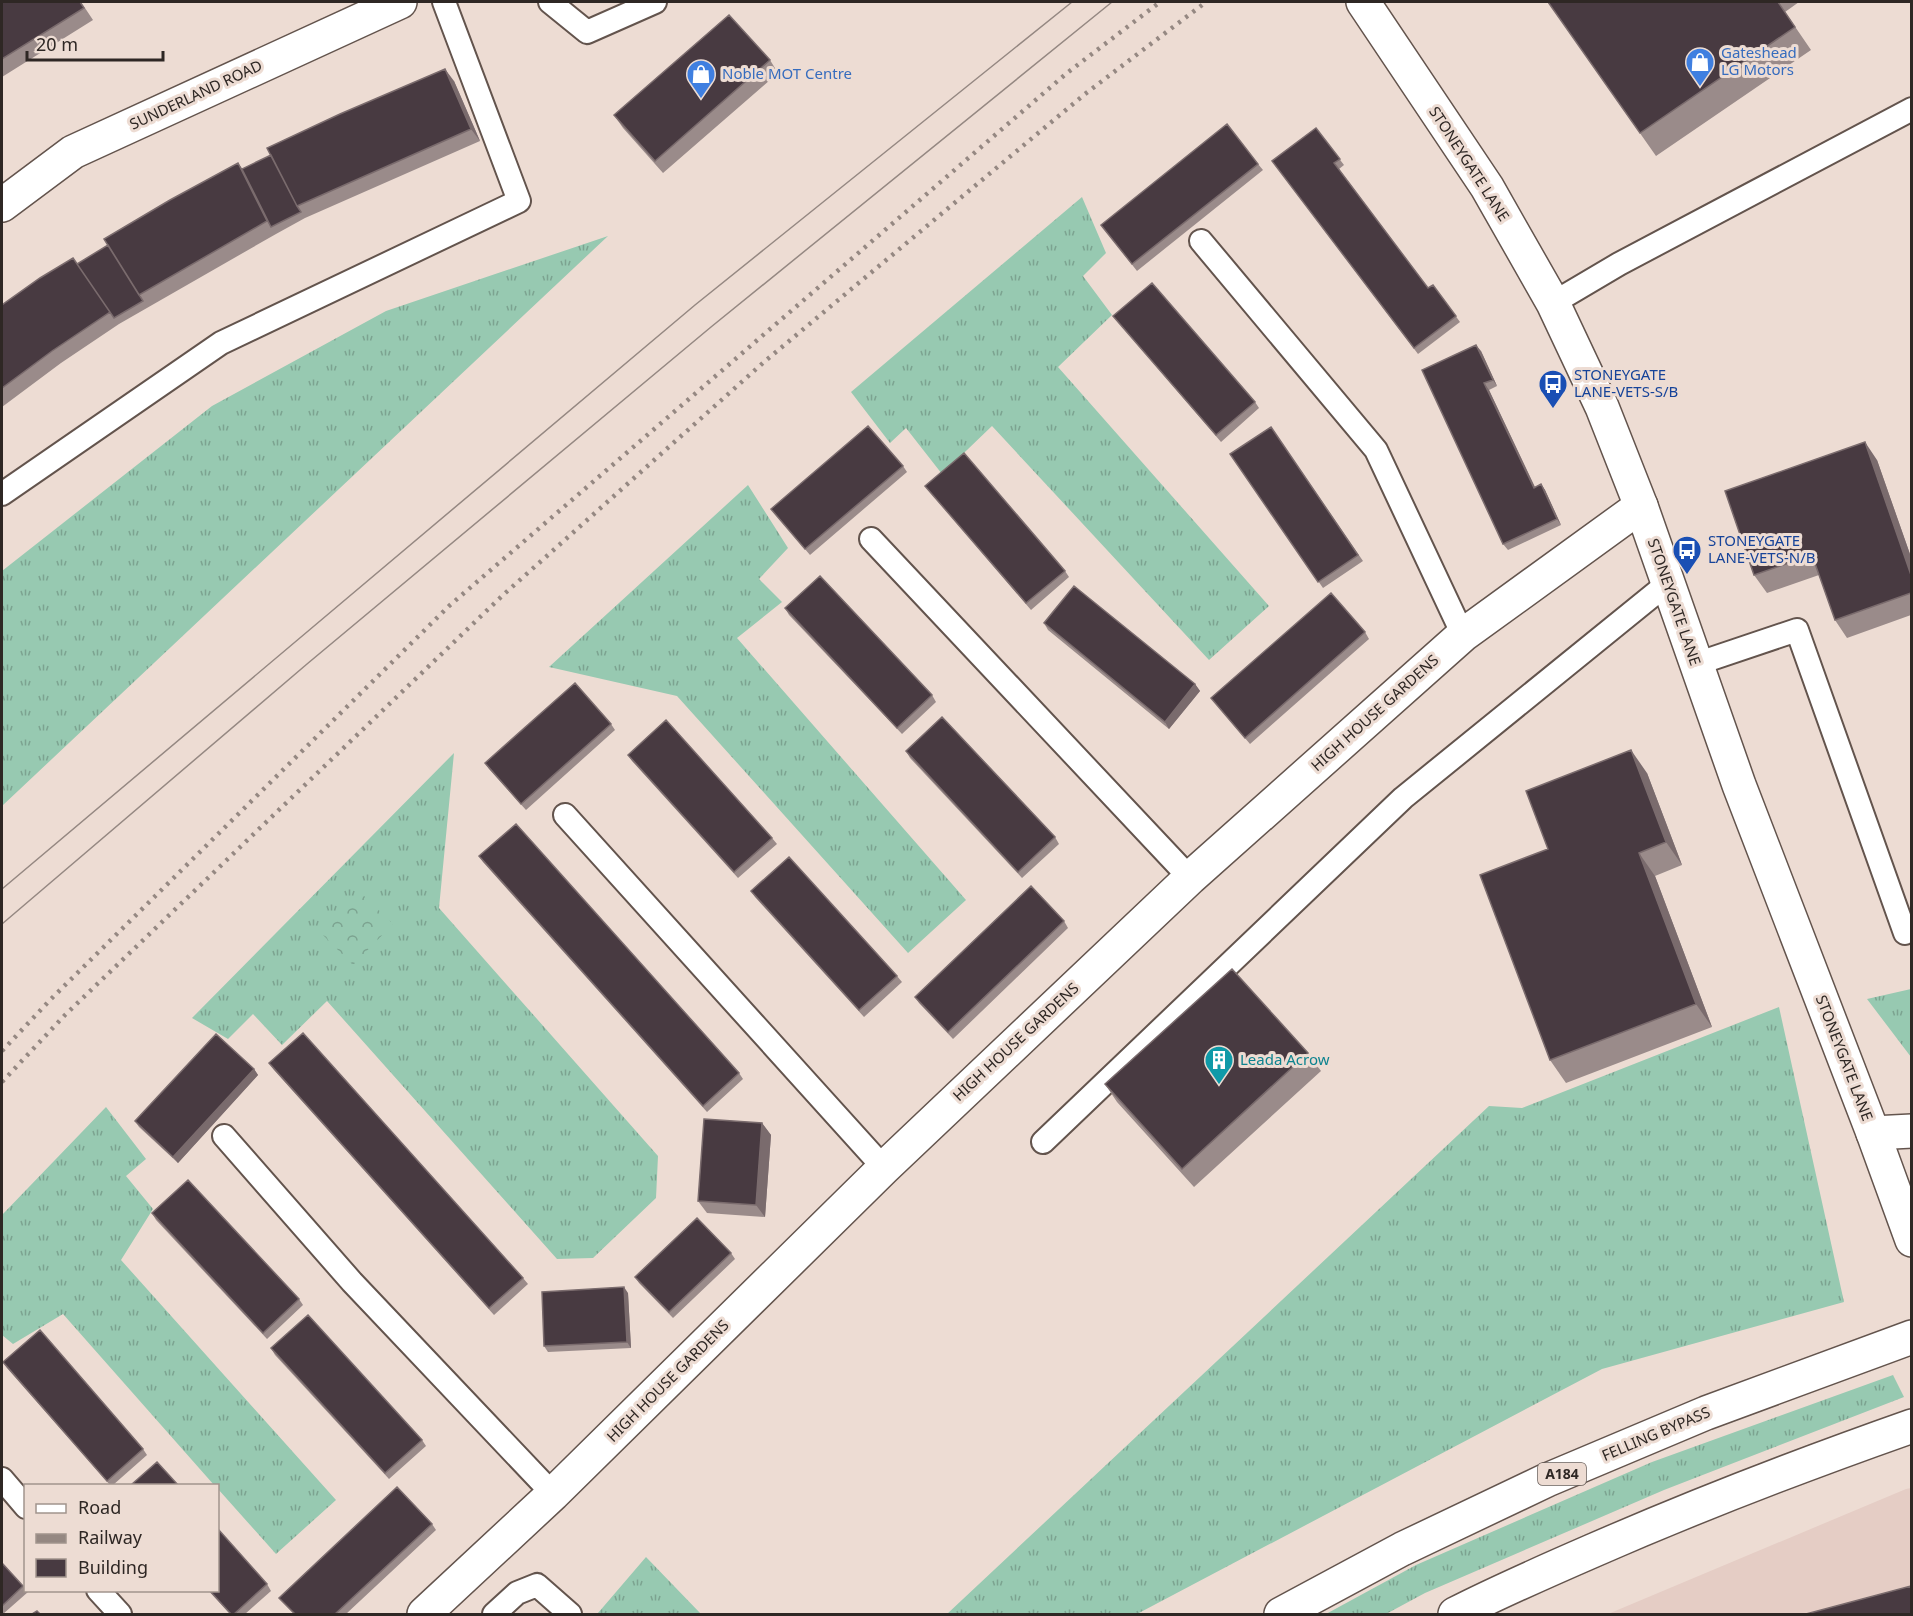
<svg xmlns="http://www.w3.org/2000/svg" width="1913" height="1616" font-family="'Noto Sans',sans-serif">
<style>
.industrial{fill:#e5cdc5}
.grass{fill:url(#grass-tufts)}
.park{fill:url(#park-crowns)}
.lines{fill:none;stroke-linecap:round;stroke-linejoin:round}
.service-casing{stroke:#63544d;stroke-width:26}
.minor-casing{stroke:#63544d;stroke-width:36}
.tertiary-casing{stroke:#63544d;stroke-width:36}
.secondary-casing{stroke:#63544d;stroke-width:36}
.trunk-casing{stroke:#63544d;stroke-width:36}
.service{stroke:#fff;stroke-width:22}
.minor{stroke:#fff;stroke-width:33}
.tertiary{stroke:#fff;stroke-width:33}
.secondary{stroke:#fff;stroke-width:33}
.trunk{stroke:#fff;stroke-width:33}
.tram{stroke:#958882;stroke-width:1.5}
.rail{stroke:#958882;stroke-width:4.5;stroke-dasharray:3 6;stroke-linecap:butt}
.wall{fill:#9a8b8a}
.shaded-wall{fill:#7a6b6d}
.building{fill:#483a41;stroke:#7a6b6d;stroke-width:1.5}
.labels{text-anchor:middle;stroke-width:6;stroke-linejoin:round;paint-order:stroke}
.shield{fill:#eddcd3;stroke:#675d58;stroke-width:1.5}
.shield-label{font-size:14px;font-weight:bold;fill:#2e2724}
.shop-label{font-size:15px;fill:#366cbe;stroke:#eddcd3;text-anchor:start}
.street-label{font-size:15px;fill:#2e2724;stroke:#eddcd3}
.transit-label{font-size:15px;fill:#164399;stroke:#eddcd3;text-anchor:start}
.culture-label{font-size:15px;fill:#0d838f;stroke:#eddcd3;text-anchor:start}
</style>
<defs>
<pattern id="grass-tufts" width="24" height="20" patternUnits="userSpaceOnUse" patternTransform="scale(1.5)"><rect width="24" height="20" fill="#97c9b1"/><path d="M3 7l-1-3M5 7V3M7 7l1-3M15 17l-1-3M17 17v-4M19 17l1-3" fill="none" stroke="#7ca390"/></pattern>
<pattern id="park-crowns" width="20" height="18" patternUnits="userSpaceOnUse" patternTransform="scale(1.5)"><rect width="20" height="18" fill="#97c9b1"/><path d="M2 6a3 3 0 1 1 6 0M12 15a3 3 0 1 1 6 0" fill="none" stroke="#7ca390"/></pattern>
</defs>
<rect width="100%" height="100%" fill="#eddcd3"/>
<path class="industrial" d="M1911 1488V1614H1608L1906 1489Z"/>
<path class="grass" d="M1082 197 1106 253 1083 276 1112 315 1058 367 1269 606 1209 660 992 426 942 474 906 428 890 443 851 392Z
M608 236 2 806V571L212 406 386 311Z
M748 485 788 548 759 579 782 602 737 638 966 900 908 953 677 696 549 667Z
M454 753 439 908 658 1156 656 1198 593 1258 557 1259 327 1001 282 1045 253 1014 228 1039 192 1018Z
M1911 989H1912L1911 1057 1867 999Z
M1779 1007 1844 1302 1602 1369 1137 1614H947L1489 1106 1522 1108Z
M106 1107 146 1159 126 1176 153 1209 121 1260 336 1500 276 1554 218 1489V1486L214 1485 63 1314 13 1344 2 1335V1215Z
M1893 1375 1904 1397 1664 1490 1425 1593 1386 1614H1326L1416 1565 1652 1462Z
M646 1557 701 1614H599L598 1613Z"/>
<path class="park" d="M361 893 393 924 353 965 322 934Z"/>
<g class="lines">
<g class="service-casing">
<path id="service" d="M550 2 587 32 655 2
M1201 241 1376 450 1463 635
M1553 303 1619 264 1912 109
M2 494 221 343 519 201 444 2
M871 539 1190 878
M1696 664 1797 630 1905 933
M565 815 884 1168
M224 1136 352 1282 553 1494
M1043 1142 1403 798 1668 583
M2 1479 26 1507
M98 1590 120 1614
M494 1614 517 1593 537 1585 570 1614"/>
</g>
<g class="minor-casing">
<path id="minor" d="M1873 1133 1912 1131
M424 1614 553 1494 884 1168 1190 878 1463 635 1641 506"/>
</g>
<g class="tertiary-casing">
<path id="tertiary" d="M1363 2 1487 187 1553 303 1602 407 1641 506 1739 785 1873 1133 1912 1240"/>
</g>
<g class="secondary-casing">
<path id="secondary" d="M2 205 73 152 400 2"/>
</g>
<g class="trunk-casing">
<path id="trunk" d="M1281 1614 1402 1549 1547 1480 1706 1413 1912 1337
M1455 1614C1500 1591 1546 1571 1592 1551 1697 1505 1804 1464 1912 1426"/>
</g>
<use href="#service" class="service"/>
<use href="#minor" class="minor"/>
<use href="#tertiary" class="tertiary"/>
<use href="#secondary" class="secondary"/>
<use href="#trunk" class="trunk"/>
<path class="tram" d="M2 889 695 305 1072 2
M2 924 307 664 711 327 1112 2"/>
<path class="rail" d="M2 1051 51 999 449 606 1067 73 1160 2
M2 1082 65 1015 502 596 764 362 1085 94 1206 2"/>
</g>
<path class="wall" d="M2 2H81L93 20 2 77Z
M1548 2H1799L1785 12 1811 50 1656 156Z
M770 60 778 73 663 173 623 128 614 115Z
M454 81 480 141 305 218 276 234 119 324 117 322 119 324 61 363 2 407V305L77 264 242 169Z
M1316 128 1344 165 1339 169 1428 288 1433 285 1460 322 1418 354 1272 161Z
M1258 164 1263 170 1137 271 1101 225Z
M1113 316 1255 402 1259 408 1221 442Z
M1481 351 1497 386 1489 390 1535 487 1541 484 1545 490 1561 525 1508 550 1503 544Z
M1271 427 1363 561 1323 588 1230 454Z
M1877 460 1911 557V615L1847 638 1835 620 1819 575 1767 593 1754 575Z
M903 466 907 472 810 555 771 509Z
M925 486 1065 571 1069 577 1031 610Z
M785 608 932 695 936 702 902 734 789 615Z
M1044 623 1195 684 1200 691 1169 729 1048 630Z
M1365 632 1369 639 1250 744 1211 698Z
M611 724 615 730 526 810 489 769 485 763Z
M906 751 1055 837 1059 844 1022 878 910 758Z
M628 755 772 838 777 844 738 878 632 761Z
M1647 773 1682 865 1655 876 1712 1027 1566 1083 1550 1060 1548 849Z
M479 856 739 1073 743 1079 707 1112 483 862Z
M751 891 897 976 902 982 864 1017 755 897Z
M1064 921 1068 928 953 1039 919 1003 915 997Z
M1308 1053 1321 1071 1194 1187 1117 1102 1105 1084Z
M269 1063 523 1278 528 1284 494 1315 274 1070Z
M254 1069 258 1075 178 1163 139 1127 135 1121Z
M762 1123 771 1135 765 1217 707 1213 698 1201Z
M152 1213 299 1299 303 1305 267 1339 156 1220Z
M731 1253 735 1259 673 1318 639 1283 635 1277Z
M628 1293 631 1348 548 1352 544 1346Z
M271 1348 422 1440 426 1446 389 1479 275 1355Z
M3 1362 143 1449 147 1455 113 1485H110L7 1368Z
M432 1524 436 1530 346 1614H294L279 1598Z
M2 1563 23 1586 26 1590 28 1592 3 1614H2Z
M267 1584 271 1591 245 1614H230L208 1590H218Z"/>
<path class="shaded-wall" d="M445 69 454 81 480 141 471 129Z
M238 163 247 175 271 227 267 221Z
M1476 345 1481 351 1497 386 1493 380Z
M1484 383 1489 390 1538 494 1534 488Z
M1865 442 1877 460 1911 557V575Z
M1541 484 1545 490 1561 525 1557 519Z
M1195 684 1200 691 1169 729 1165 722Z
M1631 750 1647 773 1682 865 1666 842Z
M1639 853 1655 876 1712 1027 1696 1004Z
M254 1069 258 1075 178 1163 173 1157Z
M762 1123 771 1135 765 1217 756 1205Z
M624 1287 628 1293 631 1348 627 1342Z"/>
<path class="building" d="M2 2H80L84 8 2 59Z
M1548 2H1778L1795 27 1640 133Z
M729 15 770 60 655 161 614 115Z
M445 69 471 129 297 206 267 148 340 114Z
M1227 124 1258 164 1132 264 1101 225Z
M1316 128 1340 159 1334 163 1428 288 1433 285 1456 316 1414 348 1272 161Z
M271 155 297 206 301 212 271 227 242 169Z
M238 163 267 221 139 295 104 239 170 200Z
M108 245 143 301 114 318 77 264Z
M73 258 110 312 52 351 2 388V305L40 278Z
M1152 283 1255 402 1216 435 1113 316Z
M1476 345 1493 380 1484 383 1534 488 1541 484 1557 519 1503 544 1422 370Z
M868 426 903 466 805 549 771 509Z
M1271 427 1358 555 1318 582 1230 454Z
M1865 442 1911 575V593L1835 620 1812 555 1754 575 1725 491Z
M964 453 1065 571 1026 603 925 486Z
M820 576 932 695 897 728 785 608Z
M1074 586 1195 684 1165 722 1044 623Z
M1331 593 1365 632 1245 738 1211 698Z
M575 683 611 724 521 804 485 763Z
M942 717 1055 837 1018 872 906 751Z
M666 720 772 838 734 872 628 755Z
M1631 750 1666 842 1639 853 1696 1004 1550 1060 1480 875 1548 849 1526 791Z
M516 824 739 1073 703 1106 479 856Z
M789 857 897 976 859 1010 751 891Z
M1031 886 1064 921 948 1032 915 997Z
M1232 969 1308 1053 1182 1169 1105 1084Z
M303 1033 523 1278 489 1308 269 1063Z
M216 1034 254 1069 173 1157 135 1121Z
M704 1119 762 1123 756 1205 698 1201Z
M188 1180 299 1299 263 1333 152 1213Z
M697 1218 731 1253 669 1312 635 1277Z
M624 1287 627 1342 544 1346 542 1292Z
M308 1315 422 1440 385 1473 271 1348Z
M40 1330 143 1449 107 1481 3 1362Z
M157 1462 178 1485H131Z
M397 1487 432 1524 335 1614H295L279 1598Z
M218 1529 267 1584 234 1614H231L209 1590H218Z
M2 1563 23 1586 2 1606Z
M1911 1586V1614H1806Z
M37 1611 40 1614H32Z"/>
<defs>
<g id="shop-pin" transform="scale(1.5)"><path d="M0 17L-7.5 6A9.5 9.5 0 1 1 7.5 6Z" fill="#3f7fe0" stroke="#eddcd3"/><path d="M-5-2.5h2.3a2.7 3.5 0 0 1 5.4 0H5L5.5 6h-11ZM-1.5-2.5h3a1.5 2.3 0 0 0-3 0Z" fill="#fff"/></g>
<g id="bus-pin" transform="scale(1.5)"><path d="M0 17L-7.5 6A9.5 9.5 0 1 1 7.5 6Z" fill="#1a4fb4" stroke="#eddcd3"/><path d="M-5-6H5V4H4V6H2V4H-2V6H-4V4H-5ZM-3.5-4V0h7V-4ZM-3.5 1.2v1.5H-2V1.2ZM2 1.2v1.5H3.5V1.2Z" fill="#fff"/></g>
<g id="building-pin" transform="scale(1.5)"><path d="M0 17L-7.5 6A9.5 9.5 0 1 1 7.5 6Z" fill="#0f9aa8" stroke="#eddcd3"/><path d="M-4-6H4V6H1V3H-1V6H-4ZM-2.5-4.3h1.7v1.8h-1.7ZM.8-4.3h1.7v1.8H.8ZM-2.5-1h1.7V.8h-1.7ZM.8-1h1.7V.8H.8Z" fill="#fff"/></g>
</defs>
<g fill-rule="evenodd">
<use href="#shop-pin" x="1700" y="62"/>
<use href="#shop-pin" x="701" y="74"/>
<use href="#bus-pin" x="1553" y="384"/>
<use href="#bus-pin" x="1687" y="550"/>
<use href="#building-pin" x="1219" y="1060"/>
</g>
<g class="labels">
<rect class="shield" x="1538" y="1463" width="48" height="22" rx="4.5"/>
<g class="shield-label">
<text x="1562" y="1479">A184</text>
</g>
<g class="shop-label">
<text x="1721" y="58">Gateshead<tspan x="1721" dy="17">LG Motors</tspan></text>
<text x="722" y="79">Noble MOT Centre</text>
</g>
<g class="street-label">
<text transform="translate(196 95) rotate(-25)" y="5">SUNDERLAND ROAD</text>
<text transform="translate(1469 164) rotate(57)" y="5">STONEYGATE LANE</text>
<text transform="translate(1674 602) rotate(71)" y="5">STONEYGATE LANE</text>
<text transform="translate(1375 713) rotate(-42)" y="5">HIGH HOUSE GARDENS</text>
<text transform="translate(1016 1042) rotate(-43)" y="5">HIGH HOUSE GARDENS</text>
<text transform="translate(1844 1058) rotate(69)" y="5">STONEYGATE LANE</text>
<text transform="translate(668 1381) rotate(-45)" y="5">HIGH HOUSE GARDENS</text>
<text transform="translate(1656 1434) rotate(-23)" y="5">FELLING BYPASS</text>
</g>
<g class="transit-label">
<text x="1574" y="380">STONEYGATE<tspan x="1574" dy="17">LANE-VETS-S/B</tspan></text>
<text x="1708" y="546">STONEYGATE<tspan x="1708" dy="17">LANE-VETS-N/B</tspan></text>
</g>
<g class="culture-label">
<text x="1240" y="1065">Leada Acrow</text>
</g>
</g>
<rect width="1913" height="1616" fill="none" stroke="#2e2724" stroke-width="6"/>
<rect x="24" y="1484" width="195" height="108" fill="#eddcd3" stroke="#a1948d" stroke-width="1.5"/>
<rect x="36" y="1504" width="30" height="9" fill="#ffffff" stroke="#a1948d" stroke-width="1.5"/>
<text x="78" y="1514" font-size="18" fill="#2e2724">Road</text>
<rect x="36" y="1534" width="30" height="9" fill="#958882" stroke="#a1948d" stroke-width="1.5"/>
<text x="78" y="1544" font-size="18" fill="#2e2724">Railway</text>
<rect x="36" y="1559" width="30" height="18" fill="#483a41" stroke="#a1948d" stroke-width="1.5"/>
<text x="78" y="1574" font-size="18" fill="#2e2724">Building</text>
<path d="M27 51v9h136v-9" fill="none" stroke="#2e2724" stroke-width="3"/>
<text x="36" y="51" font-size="18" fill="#2e2724" stroke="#eddcd3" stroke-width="4.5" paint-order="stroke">20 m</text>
</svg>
